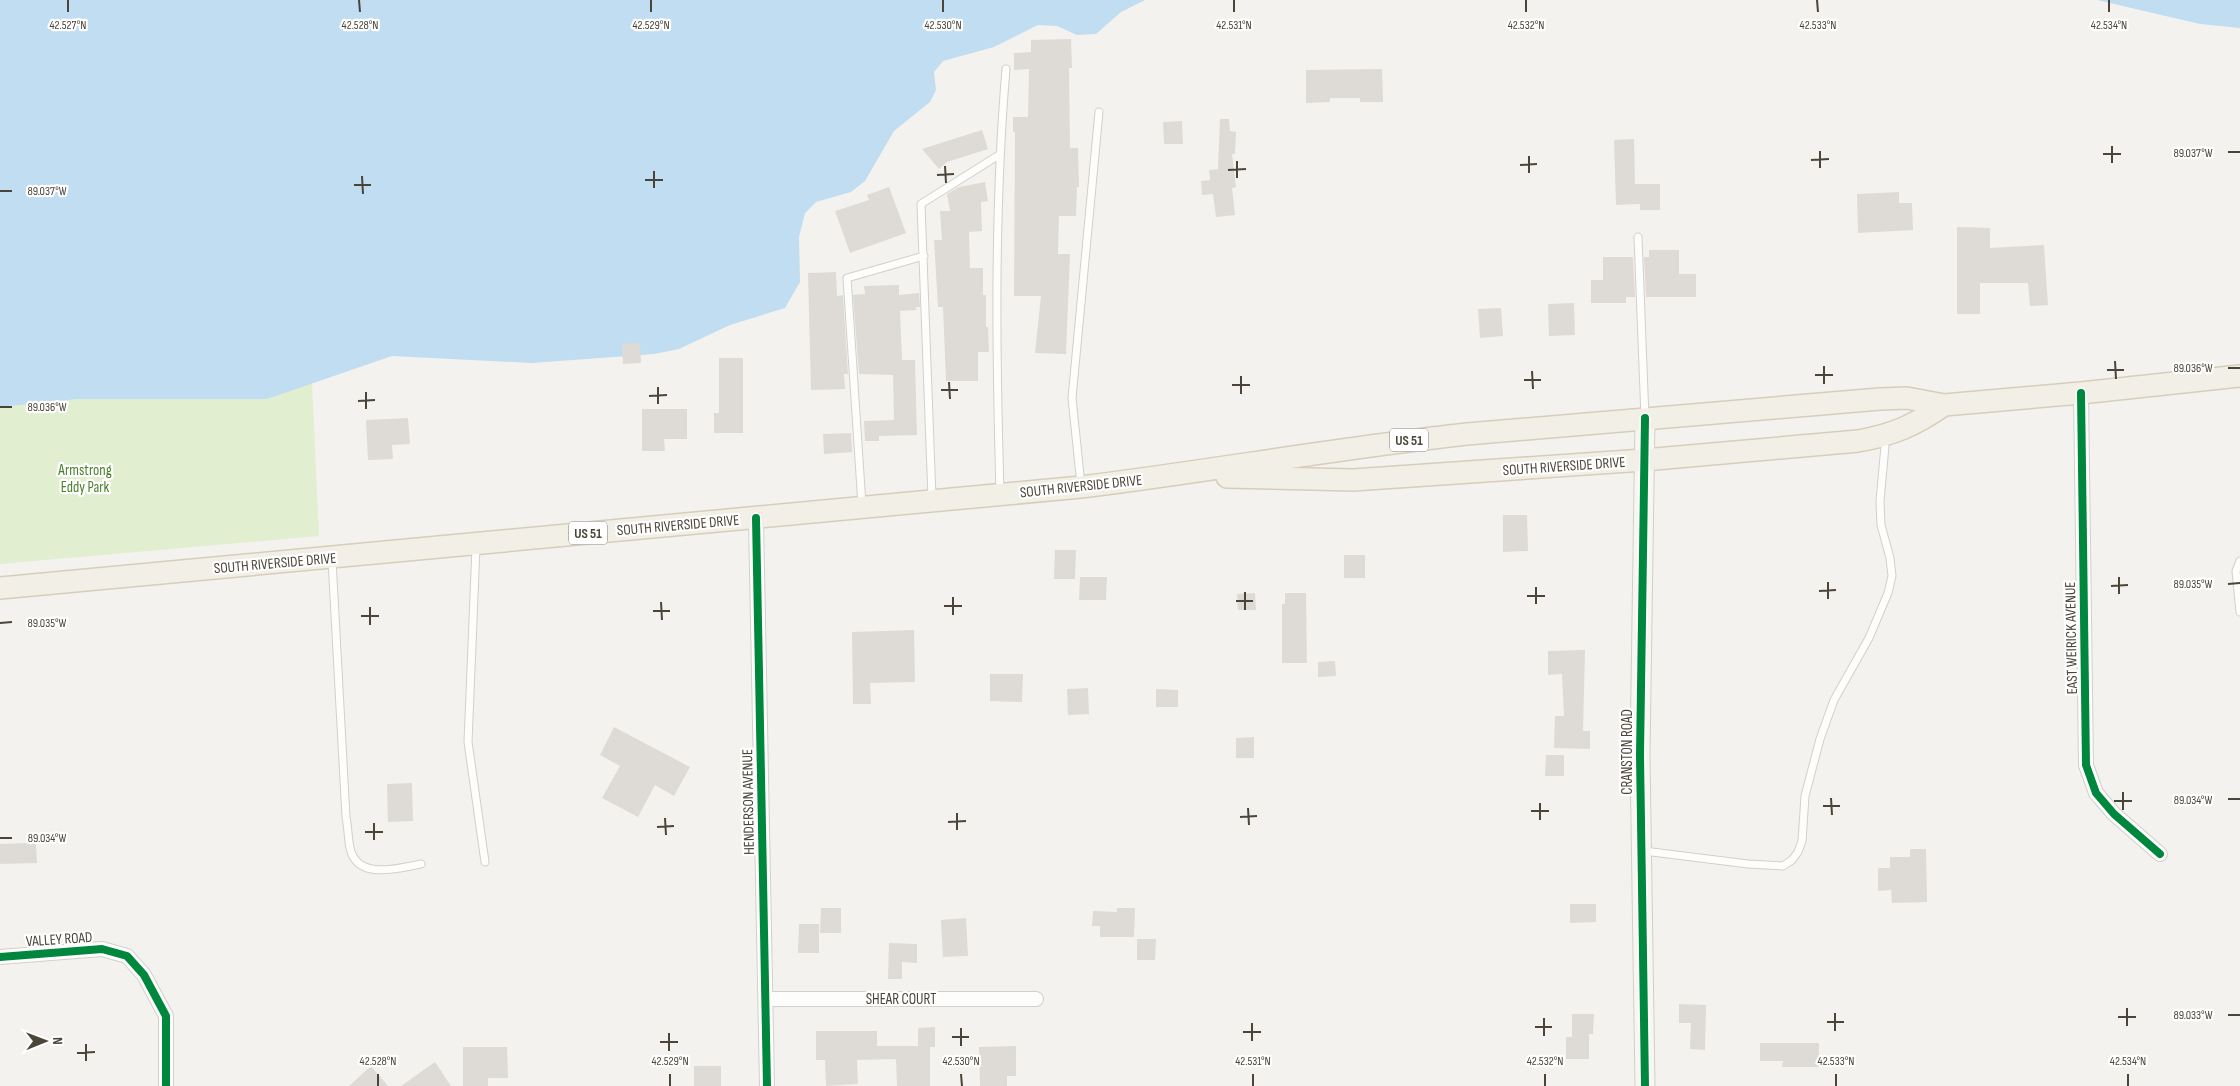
<svg xmlns="http://www.w3.org/2000/svg" width="2240" height="1086" font-family="'Sofia Sans Condensed',sans-serif">
<style>
.green{fill:#e1eecf}
.water{fill:#c0ddf1}
.building{fill:#dedbd6}
.lines{fill:none;stroke-linecap:round;stroke-linejoin:round}
.lane-casing{stroke:#d2d0cb;stroke-width:9}
.street-casing{stroke:#d2d0cb;stroke-width:16}
.secondary-casing{stroke:#d3cfc5;stroke-width:21}
.primary-casing{stroke:#d6cebb;stroke-width:24}
.lane{stroke:#fdfdfc;stroke-width:7}
.street{stroke:#fdfdfc;stroke-width:14}
.secondary{stroke:#f7f6f1;stroke-width:19}
.primary{stroke:#f2efe6;stroke-width:21}
.cycleway-casing{stroke:#fff;stroke-width:11}
.cycleway{stroke:#00873e;stroke-width:8}
.ticks{fill:none;stroke:#4b4439;stroke-width:2}
.labels{text-anchor:middle;stroke-width:4.5;stroke-linejoin:round;paint-order:stroke}
.shield{fill:#fff;stroke:#817c74;stroke-width:1}
.shield-label{font-size:14px;font-weight:bold;fill:#4b4439}
.street-label{font-size:15px;fill:#4b4439;stroke:#fff}
.park-label{font-size:15px;fill:#4a7f2a;stroke:#fff}
.ticks-label{font-size:12px;text-anchor:middle;fill:#4b4439;stroke:#fff;stroke-width:4.5;stroke-linejoin:round;paint-order:stroke}
</style>
<rect width="100%" height="100%" fill="#f4f2ee"/>
<path class="green" d="M312 382 319 536 0 564V407L78 399H267Z"/>
<path class="water" d="M0 0H1145L1121 12 1096 34 1077 35 1057 26 1038 25 994 47 943 61 934 72 936 90 930 102 894 131 865 181 851 192 816 202 805 213 799 237 800 282 785 308 730 325 679 349 654 354 532 363 392 356 267 399H78L0 407Z
M2097 0H2240V28L2200 24Z"/>
<path class="building" d="M1071 39 1072 68H1069L1070 148H1078L1079 187H1077L1076 216H1059L1058 254H1070L1066 354 1035 353 1041 296H1014L1015 132H1013V117H1028L1029 69 1014 70V53L1031 52V40Z
M1382 69 1383 102H1360V98H1330V102L1306 103V70Z
M1220 119H1229L1230 131 1236 132 1235 154H1232L1236 187 1232 188 1235 215 1216 217 1213 194 1202 195 1201 181 1210 180 1209 170 1218 169Z
M1182 121 1183 144H1164L1163 122Z
M982 130 988 149 947 162 939 169 922 149Z
M1634 139 1635 184H1660V210H1640V204L1616 205 1614 140Z
M985 182 988 201 981 202 982 231 969 232 970 268H983V295H986V327H988L989 352H978V381H946L943 307H938L934 240H942L940 211H950L947 194 959 187Z
M889 187 906 233 850 253 835 211 869 200 867 195Z
M1899 192V203H1912L1913 230 1858 233 1857 194Z
M1957 227 1990 228V248L2044 245 2048 305 2030 306 2028 283H1980V314H1957Z
M1649 250H1679V274H1696V297H1646L1644 257H1649Z
M1603 257H1633L1635 297H1626V303H1591V280H1603Z
M836 272 837 296 843 295 848 374H844L845 389 811 390 808 273Z
M899 285V295L919 293 920 307H916V310L900 311 902 360H915L917 435 879 436V441H865L864 421 894 420 893 375 859 374 853 295 865 294 864 286Z
M1574 303 1575 335 1549 336 1548 304Z
M1501 308 1503 336 1480 338 1478 309Z
M640 343 641 363 623 364 622 344Z
M719 358H743V433H714V413H719Z
M642 409H687V439H664L665 451H642Z
M408 418 410 444 392 445 393 459 368 460 366 420Z
M851 433 852 452 824 454 823 434Z
M1503 515H1527L1528 551 1503 552Z
M1055 550H1076L1075 579H1054Z
M1344 555H1365V578H1344Z
M1080 577H1107L1106 600H1079Z
M1255 593 1256 610H1238L1237 594Z
M1285 593H1306L1307 663H1282V604H1285Z
M914 630 915 682 870 683 871 704H853L852 632Z
M1585 650 1583 731H1590V749L1554 748 1555 716H1564L1562 674 1548 675V651Z
M1335 661 1336 676 1318 677V662Z
M990 674H1023L1022 702 990 701Z
M1088 688 1089 714 1068 715 1067 689Z
M1156 689 1178 690V707H1156Z
M614 727 690 767 674 796 655 785 638 817 602 798 620 766 600 755Z
M1254 737V758H1236V738Z
M1546 755H1564V776H1545Z
M412 783 413 821 388 822 387 784Z
M36 843 37 863 0 864V844Z
M1910 849H1926L1927 902 1892 903 1891 890 1878 891V868H1890V857H1910Z
M1570 904H1596V922L1570 923Z
M821 908H841V933H820Z
M1117 908H1135L1134 937H1100V926H1092L1093 911 1117 912Z
M966 918 968 956 943 957 941 920Z
M799 924H819V953H798Z
M1137 939H1156L1155 960H1137Z
M889 943 917 944V963L902 962V979H888Z
M1679 1004 1706 1005 1705 1050 1690 1049 1691 1023H1679Z
M1572 1014H1594L1593 1034H1589V1059H1566V1037H1572Z
M935 1027V1047H930V1086H897L896 1059 857 1060 858 1084 826 1086 825 1060H816V1031H877V1046H918V1028Z
M1760 1043H1819V1067H1782L1783 1061H1760Z
M1016 1046V1076H1007V1086H980L979 1047Z
M463 1047H507L508 1078H488V1086H463Z
M435 1062 451 1086H401Z
M371 1066 388 1086H349Z
M694 1066H721V1086H694Z"/>
<g class="lines">
<g class="lane-casing">
<path id="lane" d="M1638 237 1645 418
M1081 485 1072 398 1099 112
M1000 492C996 351 994 210 1006 69
M932 498 921 204 999 155
M862 505 847 278 924 256
M476 547 468 742 485 862
M332 560 346 817C348 827 348 838 350 848 357 881 399 868 421 864
M2240 561 2236 571 2240 612
M1644 851 1748 864 1783 866 1792 860 1798 852 1802 841 1805 796 1820 739 1834 700 1869 638 1888 593 1892 576 1890 558 1881 525 1880 501 1885 446 1883 437"/>
</g>
<g class="street-casing">
<path id="street" d="M2081 393 2086 765 2096 793 2114 814 2160 854
M756 518 767 1086
M0 957 102 949 127 956 144 975 166 1016V1086
M766 999H1036"/>
</g>
<g class="secondary-casing">
<path id="secondary" d="M1645 418 1640 755 1645 1086"/>
</g>
<g class="primary-casing">
<path id="primary" d="M1227 477 1353 480 1644 460 1858 441C1893 435 1915 425 1944 405
M0 588 1081 487C1210 471 1338 448 1467 434L1880 399 1907 398 1944 405 2081 393 2240 376"/>
</g>
<use href="#lane" class="lane"/>
<use href="#street" class="street"/>
<use href="#secondary" class="secondary"/>
<use href="#primary" class="primary"/>
<g class="cycleway-casing">
<path id="cycleway" d="M2081 393 2086 765 2096 793 2114 814 2160 854
M1645 418 1640 755 1645 1086
M756 518 767 1086
M0 957 102 949 127 956 144 975 166 1016V1086"/>
</g>
<use href="#cycleway" class="cycleway"/>
</g>
<path class="ticks" d="M68 0V12M359 0 360 12M651 0V12M943 0V12M1234 0V12M1526 0V12M1817 0 1818 12M2109 0V12M2112 146V163M1820 151V168M2228 152H2240M2103 154H2121M1529 156V173M1811 160 1829 159M1237 161V178M1520 165 1537 164M945 166 946 183M1228 170 1246 169M654 171V188M937 175 954 174M362 176 363 194M645 180H663M354 185H371M0 191H12M2115 361 2116 379M1824 366V384M2228 368H2240M2107 370H2124M1532 371 1533 389M1815 375H1833M1241 376V394M1524 380H1541M949 382 950 399M1232 385H1250M658 387V404M941 390H958M366 392V409M649 396 667 395M358 401 375 400M0 407H12M2119 577V594M1828 582V599M2228 584 2240 583M2111 586 2128 585M1536 587V604M1819 591 1836 590M1245 592V610M1527 596H1545M953 597V615M1236 601H1253M661 602 662 620M944 606H962M370 607V625M653 611H670M361 616H379M0 623 12 622M2123 792V810M1831 798 1832 815M2228 799H2240M2114 801H2132M1540 803V820M1823 806H1840M1248 808 1249 825M1531 811H1549M957 813V830M1240 817 1257 816M665 818 666 835M948 822 966 821M374 823V840M657 827 674 826M365 832H383M0 838H12M2127 1008V1026M1835 1013V1031M2228 1015H2240M2118 1017H2136M1544 1018V1036M1827 1022H1844M1252 1023V1041M1535 1027H1552M961 1028V1046M1243 1032H1261M669 1033V1051M952 1037H969M660 1042H678M86 1044V1061M77 1053 95 1052M378 1074V1086M670 1074V1086M961 1074 962 1086M1253 1074V1086M1545 1074V1086M1836 1074V1086M2128 1074V1086"/>
<g class="labels">
<g class="shield">
<rect x="1390" y="428.5" width="38" height="23" rx="4"/>
<rect x="569" y="521.5" width="38" height="23" rx="4"/>
</g>
<g class="shield-label">
<text x="1409" y="445">US 51</text>
<text x="588" y="538">US 51</text>
</g>
<g class="street-label">
<text transform="translate(1564 466) rotate(-4)" y="5">SOUTH RIVERSIDE DRIVE</text>
<text transform="translate(1081 486) rotate(-6)" y="5">SOUTH RIVERSIDE DRIVE</text>
<text transform="translate(678 525) rotate(-5)" y="5">SOUTH RIVERSIDE DRIVE</text>
<text transform="translate(275 563) rotate(-5)" y="5">SOUTH RIVERSIDE DRIVE</text>
<text transform="translate(2071 638) rotate(-91)" y="5">EAST WEIRICK AVENUE</text>
<text transform="translate(1627 752) rotate(-90)" y="5">CRANSTON ROAD</text>
<text transform="translate(748 802) rotate(-91)" y="5">HENDERSON AVENUE</text>
<text transform="translate(59 939) rotate(-4)" y="5">VALLEY ROAD</text>
<text x="901" y="1004">SHEAR COURT</text>
</g>
<g class="park-label">
<text x="85" y="475">Armstrong<tspan x="85" dy="17">Eddy Park</tspan></text>
</g>
</g>
<g class="ticks-label">
<text x="68" y="29">42.527°N</text>
<text x="360" y="29">42.528°N</text>
<text x="651" y="29">42.529°N</text>
<text x="943" y="29">42.530°N</text>
<text x="1234" y="29">42.531°N</text>
<text x="1526" y="29">42.532°N</text>
<text x="1818" y="29">42.533°N</text>
<text x="2109" y="29">42.534°N</text>
<text x="2193" y="157">89.037°W</text>
<text x="47" y="195">89.037°W</text>
<text x="2193" y="372">89.036°W</text>
<text x="47" y="411">89.036°W</text>
<text x="2193" y="588">89.035°W</text>
<text x="47" y="627">89.035°W</text>
<text x="2193" y="804">89.034°W</text>
<text x="47" y="842">89.034°W</text>
<text x="2193" y="1019">89.033°W</text>
<text x="378" y="1065">42.528°N</text>
<text x="670" y="1065">42.529°N</text>
<text x="961" y="1065">42.530°N</text>
<text x="1253" y="1065">42.531°N</text>
<text x="1545" y="1065">42.532°N</text>
<text x="1836" y="1065">42.533°N</text>
<text x="2128" y="1065">42.534°N</text>
</g>
<g transform="translate(45 1041) rotate(89)" stroke="#ffffff" stroke-width="4" paint-order="stroke">
<path d="M0-4L9 19L0 12L-9 19Z" fill="#4b4439"/>
<text y="-8" font-size="14" font-weight="bold" text-anchor="middle" fill="#4b4439">N</text>
</g>
</svg>
